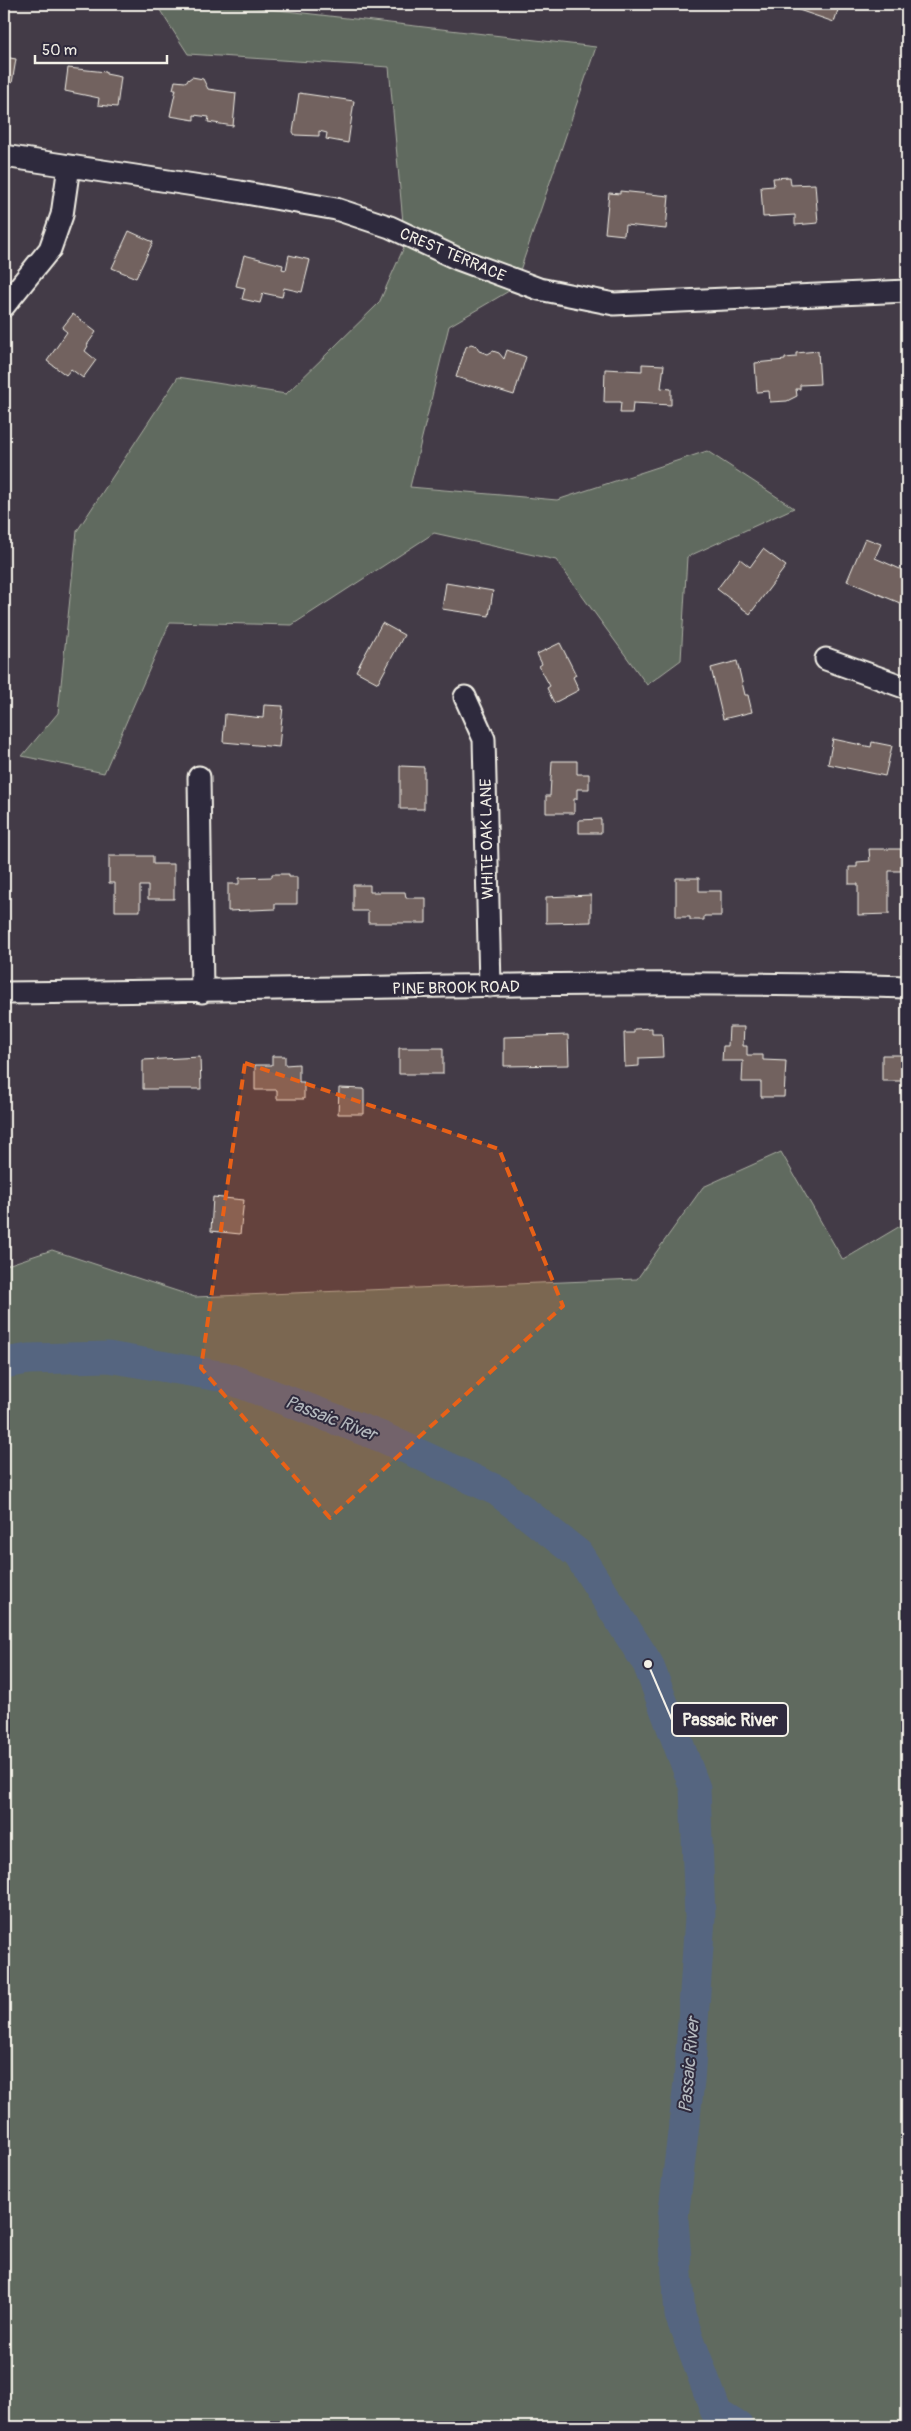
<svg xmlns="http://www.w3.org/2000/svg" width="911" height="2431" font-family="Pangolin,sans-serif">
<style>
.green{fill:#606a5e;stroke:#aaaea3}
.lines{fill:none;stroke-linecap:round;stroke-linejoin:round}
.river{stroke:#556580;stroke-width:31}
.building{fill:#72625f;stroke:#f4f1e8}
.minor-casing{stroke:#f4f1e8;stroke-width:25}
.minor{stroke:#2f2a3d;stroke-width:21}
.marked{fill:#e96117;fill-opacity:0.2;stroke:#e96117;stroke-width:4;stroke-dasharray:10 6;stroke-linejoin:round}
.labels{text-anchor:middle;stroke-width:4;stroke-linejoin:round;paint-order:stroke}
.street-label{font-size:16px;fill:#f4f1e8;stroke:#2f2a3d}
.water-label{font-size:18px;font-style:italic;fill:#b4b9be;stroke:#2f2a3d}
.leader{fill:none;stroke:#f4f1e8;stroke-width:2}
.callout-dot{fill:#f4f1e8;stroke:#2f2a3d;stroke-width:2}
.callout{fill:#2f2a3d;stroke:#f4f1e8;stroke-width:2}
.callout-label{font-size:18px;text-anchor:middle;font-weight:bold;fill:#f4f1e8}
</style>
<rect width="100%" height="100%" fill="#433b47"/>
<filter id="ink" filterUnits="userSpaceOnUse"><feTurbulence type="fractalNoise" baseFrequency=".02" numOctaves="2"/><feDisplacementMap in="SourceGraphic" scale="10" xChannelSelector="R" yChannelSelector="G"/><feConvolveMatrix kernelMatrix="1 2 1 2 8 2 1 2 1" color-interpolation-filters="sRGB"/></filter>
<g filter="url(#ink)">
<path class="green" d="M156 4H226L596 47 514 288 449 326 410 487 557 500 707 451 794 508 687 557 681 660 647 685 556 560 434 533 292 625 170 622 104 773 22 756 58 713 77 531 178 377 286 394 379 303 405 245 389 67 188 54Z
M781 1152 843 1260 907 1222V2427H4V1266L52 1250 195 1297 637 1279 703 1187Z"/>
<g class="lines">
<path class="river" d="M4 1363 29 1359 108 1357 225 1377 382 1437 498 1491 578 1554 648 1664 695 1788 700 1917 689 2082 673 2218 680 2315 717 2414 738 2427"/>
</g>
<path class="building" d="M781 4H840L834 22Z
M4 57 16 59 12 83 4 82Z
M68 68 106 72V74L121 77 117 107 98 105 99 98 65 91Z
M192 77 203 79 208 89 236 93 233 126 208 122 209 117 194 115V120L170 116 176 89H173L175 81 185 82Z
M299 93 354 101 348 143 326 139 327 133 319 131V136L295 135 293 132Z
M790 177 791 185 815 184 818 223 795 225V215L763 217 761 187 774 186 773 178Z
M620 191 669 196 666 229 625 225 624 235 605 233 609 193 620 194Z
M129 231 153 242 136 278 112 268Z
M244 255 283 265 282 269 286 270 289 255 310 260 302 292 284 288 282 297 263 293 260 303 242 299 245 288 236 286Z
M73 314 96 332 87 345 88 346 85 351 96 360 83 378 71 369 66 375 47 361 67 332 62 328Z
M471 344 477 346 479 351 488 354 493 351 499 353 504 359 507 350 526 357 514 395 456 377 466 347Z
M818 351 820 384 800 385V389H796L797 396 787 401 770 402 769 391 757 392 755 363 785 360V358L796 357V353Z
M642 364 664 365 661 388 671 389V405L633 403 632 413H620L621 402H604L605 369 642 371Z
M865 538 881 544 875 558 907 572V585L900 603 847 581Z
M763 549 786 566 750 614 717 589 740 559 750 567Z
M446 583 493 591 489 616 442 609Z
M382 623 404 635 378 683 356 671Z
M560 643 576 675 573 677 579 690 554 703 547 688 550 686 539 666 542 664 537 654Z
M737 661 745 695H748L752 712 723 719 711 668Z
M264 705 283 706 279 747 223 742 225 714 263 718Z
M833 739 871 747 872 742 892 746 885 776 828 764Z
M552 761H577V774H589V789H577V799H574V813H546V796H550Z
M400 766 424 767V809H400Z
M601 819V833H579V820Z
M869 849H901V871H889V914L858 915V884H849V867H857V862L870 861Z
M109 856H153V864H174V899H148V886H140V911H115V883H109Z
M272 874H289V877H297V904H275V909L228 911V884H239V878L272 877Z
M676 878H699V891H721V916H704V920H690V917H676Z
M353 885H370V892H405L406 898H426V923H368V911H353Z
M591 895V922L546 923V897Z
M729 1027H744L743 1046H747V1055H763V1060L786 1061 784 1097H761V1082H742L743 1061H722L723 1046H728Z
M652 1028V1034H662L663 1057 639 1058V1066L625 1067 624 1033H634V1029Z
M568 1035 569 1065 504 1066V1037Z
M399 1048H443V1074H399Z
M882 1055H907V1081H882Z
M272 1056H285V1065L299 1064V1082H304V1099H277V1090H255V1065H272Z
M200 1057 201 1089H143V1060Z
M339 1088 364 1089V1114H338Z
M213 1197 244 1200 240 1234 211 1231Z"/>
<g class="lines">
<g class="minor-casing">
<path id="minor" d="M4 156 240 192 336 209 390 227 458 259 539 289 614 304 907 291
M4 306 50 249 62 215 69 166
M826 659 907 688
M465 697 484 739 490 986
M199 777 202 992
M4 993C305 991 606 978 907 987"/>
</g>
<use href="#minor" class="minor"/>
</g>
</g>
<path class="marked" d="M245 1063 499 1149 563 1306 330 1518 201 1368Z"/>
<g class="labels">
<g class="street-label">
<text transform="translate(453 254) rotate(23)" y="6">CREST TERRACE</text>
<text transform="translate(486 839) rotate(-91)" y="6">WHITE OAK LANE</text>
<text transform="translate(456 987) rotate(-1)" y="6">PINE BROOK ROAD</text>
</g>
<g class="water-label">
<text transform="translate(331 1418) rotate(21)" y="6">Passaic River</text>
<text transform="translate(689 2065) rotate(-85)" y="6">Passaic River</text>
</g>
</g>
<path class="leader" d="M648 1664L672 1720"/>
<circle class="callout-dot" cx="648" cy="1664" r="5"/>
<rect class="callout" x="672" y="1703" width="116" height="33" rx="5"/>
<g class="callout-label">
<text x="730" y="1726">Passaic River</text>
</g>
<rect width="911" height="2431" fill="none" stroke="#2f2a3d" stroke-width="20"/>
<rect x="10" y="10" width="891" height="2411" fill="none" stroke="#f4f1e8" stroke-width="2" filter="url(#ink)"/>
<path d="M35 55v8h132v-8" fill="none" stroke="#f4f1e8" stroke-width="2.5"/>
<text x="42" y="55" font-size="15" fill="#f4f1e8" stroke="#2f2a3d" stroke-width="4" paint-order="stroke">50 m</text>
</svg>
